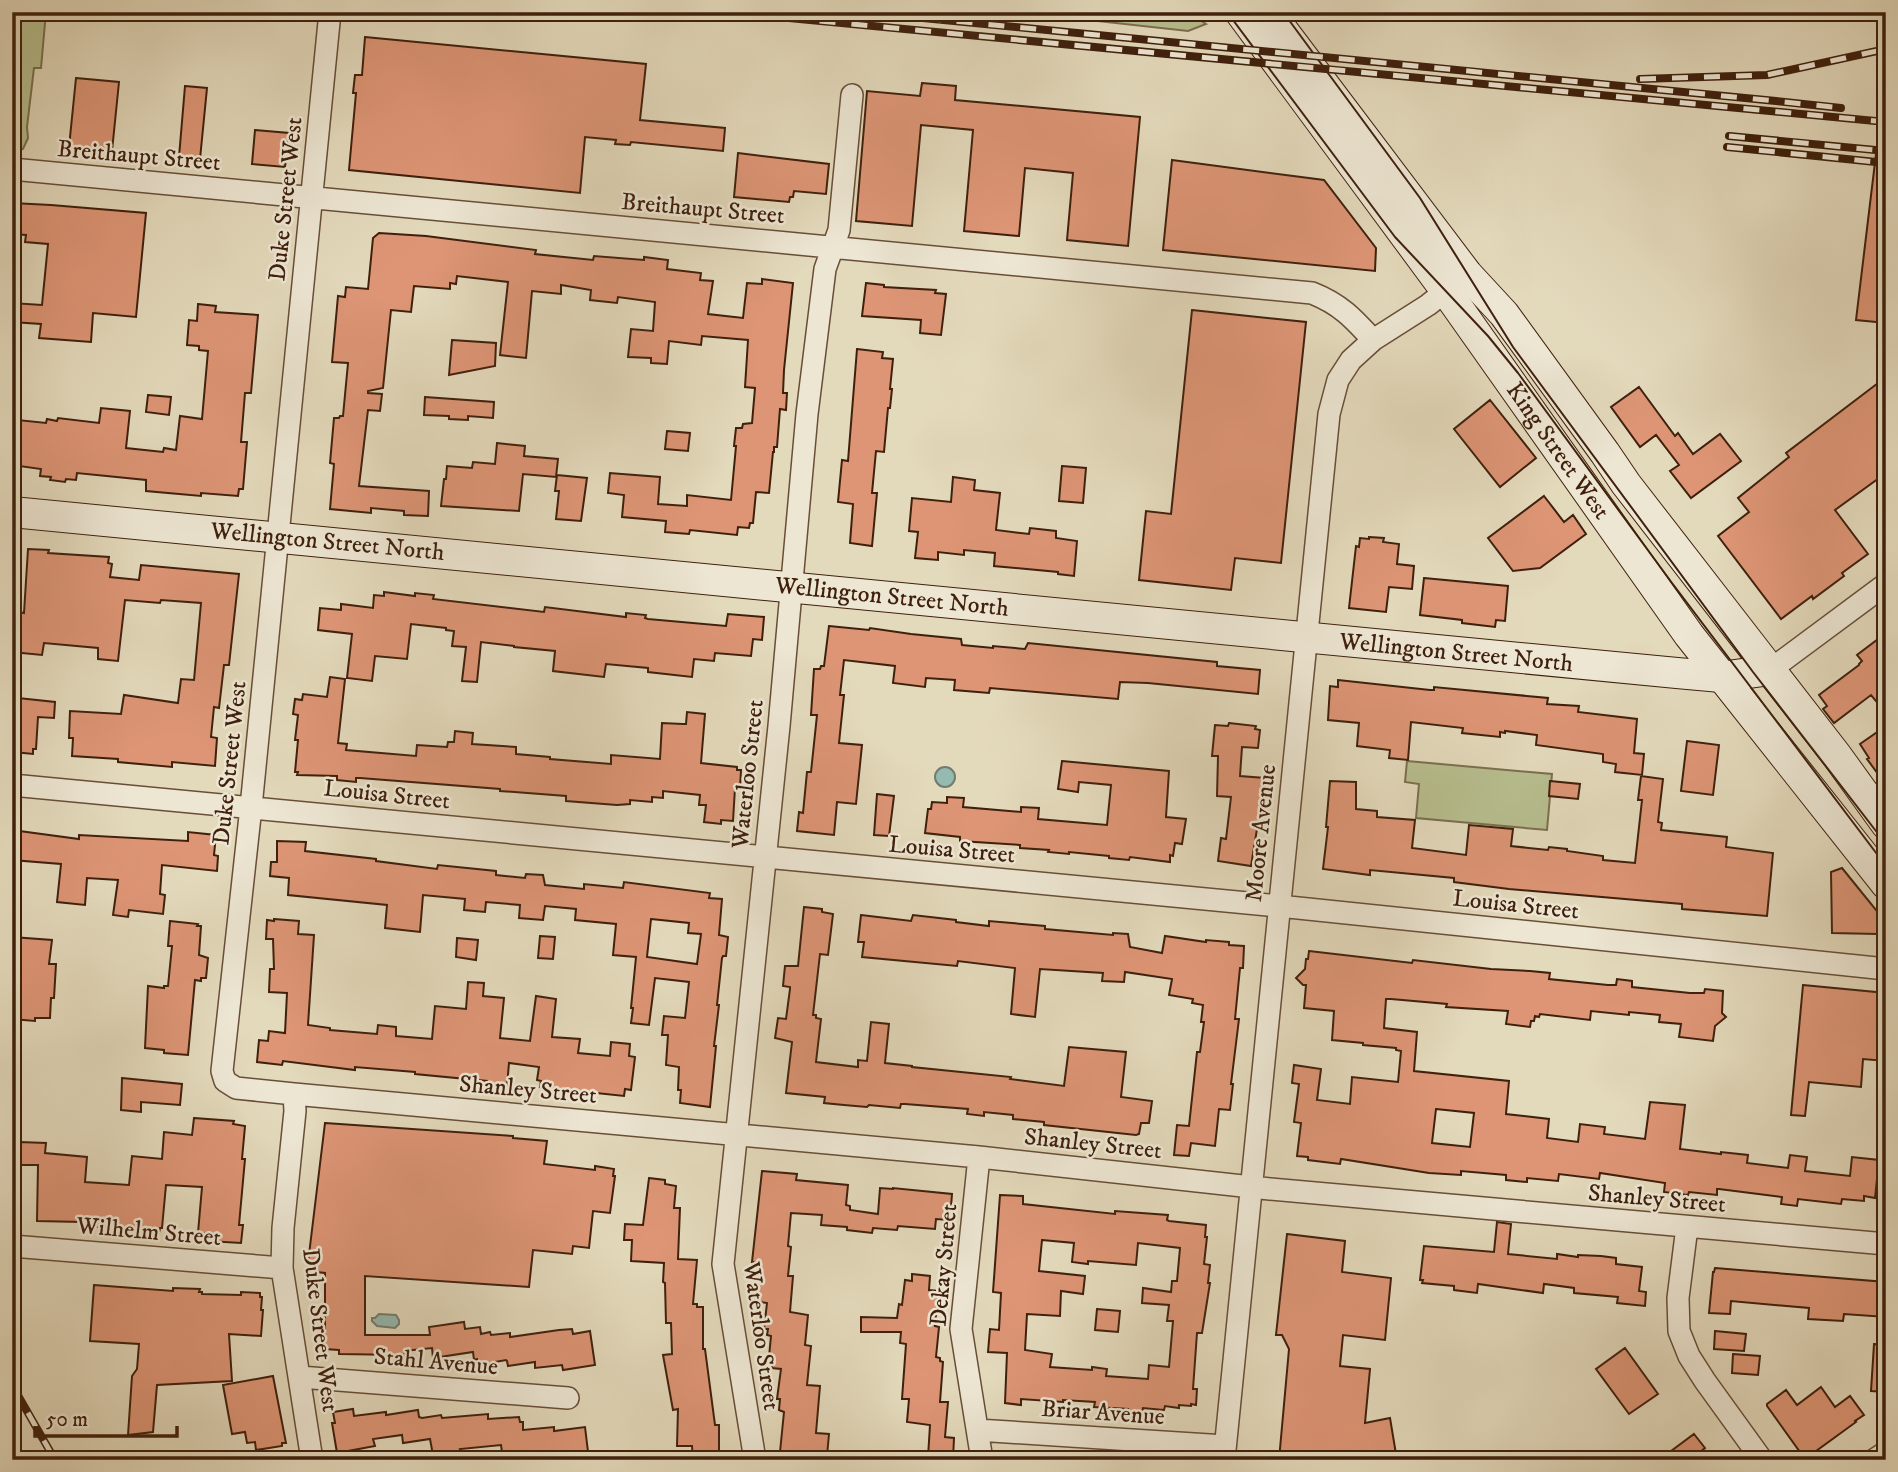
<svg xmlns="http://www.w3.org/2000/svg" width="1898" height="1472" font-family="'IM FELL DW Pica',serif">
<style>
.green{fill:#b7be8e;stroke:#7b6f4e;stroke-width:2}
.water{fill:#95bab0;stroke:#737c6f;stroke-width:2}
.building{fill:#dd9575;stroke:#3f200d;stroke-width:2;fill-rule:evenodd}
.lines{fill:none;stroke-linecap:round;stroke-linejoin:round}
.street-casing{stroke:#684e38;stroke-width:24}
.secondary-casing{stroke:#3f200d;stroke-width:32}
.street{stroke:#ede6d3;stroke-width:21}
.secondary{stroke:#ede6d3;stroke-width:30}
.tram{stroke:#3f200d;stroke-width:2}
.rail-casing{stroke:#3f200d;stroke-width:8}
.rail{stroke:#ede6d3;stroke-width:5;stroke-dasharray:16;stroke-linecap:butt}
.labels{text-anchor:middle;stroke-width:5;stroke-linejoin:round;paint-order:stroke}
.street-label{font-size:24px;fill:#3f200d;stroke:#ede6d3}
</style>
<rect width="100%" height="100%" fill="#e3d9bb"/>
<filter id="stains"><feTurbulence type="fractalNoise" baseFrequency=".00286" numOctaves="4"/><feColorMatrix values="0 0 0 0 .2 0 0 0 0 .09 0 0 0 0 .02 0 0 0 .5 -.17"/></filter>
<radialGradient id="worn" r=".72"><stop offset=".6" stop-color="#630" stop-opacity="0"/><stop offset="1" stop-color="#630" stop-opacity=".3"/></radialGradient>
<path class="green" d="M12 12H46L41 68H34L27 127 28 138 23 149 14 151 12 149Z
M1015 12H1190L1194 16 1206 24 1188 31Z
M1407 761 1552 774 1547 830 1416 818 1419 784 1405 782Z"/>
<path class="water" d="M935 777a10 10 0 1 1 20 0a10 10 0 1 1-20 0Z
M379 1314 396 1315 399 1320V1324L395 1328 377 1326 372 1321V1318H375Z"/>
<path class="building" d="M365 37 646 64 640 120 725 128 723 151 631 142 630 145 615 144 616 140 585 137 580 193 349 170 356 93H353L355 75H362Z
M76 78 119 82 112 151 69 147Z
M922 83 956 86 955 100 1140 117 1128 246 1067 240 1073 173 1025 168 1019 236 964 231 973 130 921 125 912 226 856 221 867 91 920 96Z
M185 86 207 88 200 159 179 157Z
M255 130 289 133 285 167 252 164Z
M738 153 829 164 826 194 794 191 793 197H790L789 202 734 197Z
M1876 154H1886V323L1856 320Z
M1172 160 1324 180 1376 248 1375 271 1163 250Z
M12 203 51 205 146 213 136 317 93 313 91 342 39 338 41 324 12 322V303L42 305 48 244 25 242 26 235 12 234Z
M379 233 426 236 536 250 535 254 593 260 594 256 644 260V257L668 260 667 269 701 273 700 280 713 281 708 314 743 318 747 283 762 284V279L793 283 784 370 783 393H787L786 410 780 409 777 447H774V452H773L769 493 756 492 753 523H750L749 528 738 527 737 535 690 530 689 534 665 532 666 521 622 517 624 495 608 493 610 473 660 477 658 504 687 506V495L731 500 736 446H734L736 428H742L743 424 752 423 755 388 745 387 748 340 702 336 701 345 669 341 667 364 651 363V358L628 357 631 329 653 331 655 302 618 297 617 303 590 300 591 290 561 285V294L532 291 526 358 500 355 508 282 457 276 456 284 450 283V289L414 286 411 312 391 310 383 388 368 391V393L382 394 380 411 368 410 359 486 429 491 428 516 404 515V511L371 508V513L330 509 334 464 330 463 334 418H339L340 416H343L348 363 332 362 338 296 345 297 346 287 368 289 373 238Z
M866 283 884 285V287L936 290 935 293 946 294 941 335 920 333 921 320 862 316Z
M198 304 216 306 215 312 258 315 251 393H245L241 442H247L243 489H239L238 496 201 493V496L146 491V480L77 473 76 480 66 479 65 482 50 480 51 477 40 476 41 469 12 465V429L17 430 18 420 46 423 47 419 57 421 58 418 99 423 101 408 130 411 126 448 163 452 164 448 176 450 180 416 202 419 208 351 199 350V346L187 345 189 320 197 321Z
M1192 310 1306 322 1281 563 1235 558 1231 590 1139 580 1146 511 1171 514Z
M452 340 496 343 495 366 449 375Z
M857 349 883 352 882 358 893 359 890 389H892L890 408H888L884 452 876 451 872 493H877L872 546 850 543 853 504 838 502 842 460 848 461Z
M1886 377V473L1835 510 1868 554 1842 573 1844 576 1813 599 1812 596 1781 619 1718 536 1749 512 1738 498 1789 457 1786 453Z
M1639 387 1675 436 1678 433 1693 454 1720 434 1741 461 1691 498 1670 471 1679 465 1656 435 1640 447 1611 407Z
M148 395 171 397 169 415 146 412Z
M425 397 494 402 493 418 468 416V420L449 419V416L424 415Z
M1490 400 1536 458 1500 487 1454 429Z
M667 431 690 433 688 451 665 449Z
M497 443 525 446 524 456 558 459 556 477 523 474 519 511 441 506 444 479H446L447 466 472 468 473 462 495 464Z
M1062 466 1086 468 1083 503 1059 501Z
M557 475 587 478 581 521 556 519 559 491H555Z
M953 477 975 480 974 490 1000 493 996 530 1029 534 1030 528 1056 531V538L1077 541 1074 576 1058 574V572L994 566 995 553 964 550V555L938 552V560L915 558 918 532 909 531 912 498 951 502Z
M1544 496 1564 522 1573 515 1586 534 1540 568 1513 571 1488 538Z
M1369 537 1384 538 1383 542 1399 544 1397 564 1414 566 1412 589 1389 587 1386 612 1349 608 1356 546 1359 547 1360 538 1369 539Z
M28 549 49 550 48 553 109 557 108 563 112 564 110 577 139 580 141 565 239 574 229 665H224L219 708 214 707 211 737 217 738 215 766 172 762V767L118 762V759L72 756 73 738H69L70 711 121 714 124 695 178 703 181 679 194 680 201 603 161 600 160 603 125 600 118 661 98 659V648L44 643 42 655 12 652V611L24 613Z
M1424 578 1508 586 1505 621 1496 620 1495 627 1462 623V620L1420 615Z
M384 592 415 596V593L434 595 433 599 544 612 545 607 626 617V613L646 615 645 618 648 619 726 626 728 614 764 617 762 640 753 639 751 656 715 653 714 661 694 659 692 677 648 672V668L606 664 604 677 553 671 555 651 514 647V646L481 642 477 682 462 681 466 647 452 646 454 631 446 630V628L411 624 407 659 375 656 372 681 347 678 352 634 318 630 320 608 341 610V604L373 608 374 595 384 596Z
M829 626 869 630 870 628 911 634 961 639 962 645 993 648V646L1025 649 1028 643 1217 662V666L1260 670 1258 694 1148 683 1120 682 1118 699 990 688 989 693 954 690 955 680 926 678 925 687 893 683 895 666 844 660 840 695H844L839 743 862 745 856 804 837 802 834 835 797 831 799 812 803 813 807 772H811L817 715H811L814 669H820L821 666H824Z
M1886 633V713L1871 695 1834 723 1823 709 1827 706 1819 695 1859 665V664L1862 661 1857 655Z
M330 677 345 679 338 743 347 744 346 750 416 756 417 745 447 747 448 742H454L455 731 473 733 472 744 516 747V754L550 757V759L611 764V755L660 759 662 723 683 724H686L687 712 705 714 701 763 737 767V770H741L740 788H735L733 821 721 820V824L704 822 706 805H699L700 795 663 791V798L652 797V802L630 800V804L617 805 566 801V796L500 791V789L360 778H356V782L337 780V776L297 775 298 772H295L298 740H295L298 715 293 714 295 699 302 700 303 694 327 697Z
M1338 680 1430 690H1434V687L1548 698 1547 704 1579 706 1578 712 1637 719 1634 753 1644 754 1642 775 1615 772 1616 764 1603 762V754L1536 745 1537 735 1505 731V733L1500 732V737L1462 733 1463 728 1411 722 1408 760 1389 758 1390 750 1357 746 1359 723 1328 720 1330 686 1338 687Z
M18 698 55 702 54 718 38 717 36 749H33V754L14 752Z
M1229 723 1256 726 1255 729 1260 730 1258 748 1242 747 1240 776 1265 778 1264 798H1262L1251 866 1218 861 1221 838 1226 839 1231 797 1217 796 1218 756H1212L1215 725 1228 726Z
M1886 726V785L1867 759 1869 758 1860 744Z
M1687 741 1719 745 1713 795 1681 791Z
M1062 761 1169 771 1166 817 1186 819 1182 844 1175 843 1173 856 1170 855V862L1130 857 1129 860 1109 858V856L1069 852V854L1048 852 1049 850 1020 848V845L960 841V837L925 833 928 809H931L932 802 947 803V797L964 798 963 807 1021 812V807L1039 808 1038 819 1107 825 1111 785 1079 782 1078 792 1058 789Z
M1641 776 1663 779 1658 822 1662 823 1661 830 1727 837 1726 847 1773 853 1767 916 1682 909V904L1509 889 1454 882V878L1370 870V875L1323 869 1328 827H1326L1330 781 1356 782V809L1377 811V817L1415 820 1412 848 1466 855 1469 825 1513 829 1511 846 1548 850 1549 847 1567 849V851L1603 856V860L1635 863 1642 800H1638Z
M1550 781 1580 784 1578 799 1549 796Z
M877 794 894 796 889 836 874 835Z
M12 830 79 839V835L188 841V832L216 835 214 855 218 856 217 871 162 865 160 894 165 895 163 914 129 910 128 917 113 915 118 880 87 878 85 905 57 902 61 864 12 860Z
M277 841 306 842 305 851 376 859V861L437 869 438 865 496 871V875L525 878 526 874 543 875 545 885 584 889V884L623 888 624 882 710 893 709 898 722 899 719 935 728 937 726 956H723L722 958 717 1005H719L714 1046H716L710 1107 680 1103 681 1090H678L679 1067 666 1065 668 1035H662L664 1016 685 1018 689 982 655 978 649 1025 631 1023 633 1008H631L636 957 613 955 616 924 575 920 576 909 545 906 543 920 519 918 520 905 486 902 485 912 464 910 465 899 423 895 420 932 385 928 387 905 288 895 289 878 270 876 271 862H277ZM651 919 689 923 688 933 701 934 697 964 647 957Z
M1842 868 1885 921 1877 934 1832 933 1831 872Z
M804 907 822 909V912L833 914 828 955 820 954 813 1015H816V1018L821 1019 816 1062 858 1067V1060L867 1061 871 1022 889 1024 885 1063 912 1066V1067L1011 1077 1010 1079 1064 1086 1069 1047 1126 1052 1121 1097 1152 1101 1149 1123H1141L1139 1134 1136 1135 1044 1125V1122L1013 1119V1115L984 1112V1116L967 1114 968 1109 905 1104H901L900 1108 869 1105 867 1107 844 1105 824 1103 825 1097 786 1093 792 1042 775 1038 778 1018 786 1019 790 989V987L783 986 785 966H798Z
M861 915 911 921 913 915 956 920V922L989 926V921L1045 926V929L1113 935V933L1128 934 1130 947 1162 953 1165 936 1206 942V940L1229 942V945L1244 946 1243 968H1240L1235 1019H1239L1231 1084H1233L1230 1110 1219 1109 1215 1146 1191 1143 1189 1156 1174 1155 1177 1125 1189 1126 1197 1052H1200L1204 1022H1201L1203 1005 1192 1003 1193 999 1169 995 1172 979 1125 972 1124 982 1102 981 1103 973 1040 969 1035 1017 1011 1014 1015 968 958 961 957 966 862 957 864 942H858Z
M274 919 299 921 298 934 314 935 308 1025 330 1028V1030L377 1034 378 1025 396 1027V1036L432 1039 435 1006 466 1009 468 982 484 983 483 996 504 998 500 1038 530 1041 536 996 556 999 552 1037 580 1039 578 1053 610 1056 611 1042 630 1044 629 1056 635 1057 631 1090 625 1089 624 1096 540 1087 541 1081 537 1080 539 1067 509 1063 507 1086 487 1084V1081L415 1074V1072L355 1067V1070L283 1061 282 1065 257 1062 259 1040 268 1041 269 1031 285 1033 287 993 269 992 270 969H274L273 939H266L267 920 274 921Z
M170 921 198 924 197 926H201L199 955 208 958 206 978H201V981L195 980 188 1055 164 1053V1050L145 1048 148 986 164 988V986H168L172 946H168Z
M540 936 555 937 553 959 538 958Z
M12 937 52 940 49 964H56L54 998H51L50 1018H35V1021L12 1019Z
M457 938 478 940 476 960 456 957Z
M1309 951 1412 963 1413 960 1491 969 1530 971 1550 973 1549 979 1608 985H1616L1617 979 1632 981V987L1690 993H1704L1705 989 1723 991 1722 1013 1726 1017 1715 1026 1713 1041 1679 1037 1681 1024 1659 1022 1660 1015 1629 1012V1015L1591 1011 1590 1020 1540 1014 1539 1017 1535 1016 1534 1021H1531L1530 1027 1506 1024 1508 1011 1446 1007 1447 1004 1391 999H1386L1384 1028 1417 1032 1414 1071 1509 1081 1506 1114 1549 1119 1547 1138 1578 1142 1580 1124 1605 1127 1604 1134 1645 1139 1650 1102 1685 1105 1680 1149 1721 1154V1152L1748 1155 1747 1163 1788 1168 1790 1155 1807 1157 1805 1171 1850 1176 1852 1157 1879 1160 1875 1198 1864 1196V1201L1842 1199 1841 1204 1798 1199 1797 1206 1781 1204 1782 1197 1719 1189H1717V1195L1689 1192 1688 1195 1664 1192 1665 1183 1600 1173 1599 1179 1559 1174 1558 1181 1527 1178V1182L1506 1180V1175L1461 1171V1175L1429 1173 1341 1159 1340 1164 1308 1160V1157L1297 1156 1301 1123 1294 1122 1299 1084 1292 1083 1294 1065 1321 1069 1317 1100 1350 1104 1352 1077 1398 1082 1401 1051 1396 1050V1048L1363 1045V1043L1332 1040 1334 1011 1304 1008 1306 985H1303L1296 978 1305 969 1306 959H1308ZM1436 1109 1474 1113 1470 1147 1432 1143Z
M1803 985 1886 993V1061L1863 1059 1861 1087 1809 1082 1805 1116 1791 1115Z
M122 1078 182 1084 180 1105 141 1102V1112L121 1110Z
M194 1118 234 1121 233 1124 245 1126 242 1159H245L239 1225H243L241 1243 208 1241 209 1234 198 1233 202 1187 166 1185 162 1228H160L159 1233 81 1225 82 1222 37 1221 38 1165H19L20 1142 46 1143 45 1153 87 1157 85 1182 129 1185 132 1156 162 1159 164 1132 192 1135Z
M325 1123 513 1136V1138L547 1141 544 1164 595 1170V1166L614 1169 613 1176H615L610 1213 593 1211 589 1248 573 1246 572 1254 533 1250 529 1287 365 1276V1335H430L429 1327 464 1322 465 1329 480 1327 481 1334 490 1332 491 1335 510 1333V1337L559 1330 572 1329 573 1334 590 1331 595 1365 563 1370 562 1365 535 1368V1362L508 1366 507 1361 506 1360 478 1365 477 1359 474 1360 473 1352 433 1358 432 1348 404 1351V1355L339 1354V1350L325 1349V1273L307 1271Z
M762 1171 797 1174 796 1180 848 1185 846 1205 850 1206V1210L878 1214 880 1188 893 1189V1188L952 1194 950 1220 936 1219 935 1229 898 1226 897 1230 873 1228 872 1233 847 1230V1227L821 1225 822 1215 791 1213 788 1246 791 1247 788 1276H793L790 1312 808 1315 805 1345 811 1346 807 1385 820 1386 816 1433 829 1434 827 1456 780 1452 784 1412 779 1410 780 1399H777L781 1369 772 1368 773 1358 769 1357 771 1336 767 1335 768 1329H764L767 1303 754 1301 758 1262H752Z
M649 1178 665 1180V1184L676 1186 674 1208H680L678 1259 697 1260 693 1304H697V1307H703V1349H705L715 1425H719V1460H693L692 1446H677L678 1409 673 1410 663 1355 672 1354 671 1323H666L665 1283 663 1282 664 1263 631 1261 632 1240H624L625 1224 643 1225Z
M1000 1195 1023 1196V1204L1115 1214V1211L1168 1215 1167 1220 1169 1221 1206 1225 1205 1237H1207L1204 1264 1210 1265 1208 1283H1210L1202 1333H1197L1193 1389H1197L1196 1405 1191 1404V1406L1179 1405V1408L1165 1406 1164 1410 1143 1408 1142 1413 1127 1412 1128 1409 1094 1407 1095 1402 1063 1400V1402L1021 1399V1405L1005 1403 1007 1353 988 1352 990 1329 999 1330 1001 1293 993 1292ZM1042 1240 1074 1243 1072 1262 1088 1264V1261L1136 1265 1138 1243 1180 1248 1177 1281H1172L1171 1292 1143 1288 1142 1303 1169 1305 1167 1321H1173L1169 1367 1149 1365 1148 1379 1106 1376 1107 1369 1092 1367V1370L1050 1367 1052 1354 1025 1350 1027 1314 1060 1316 1061 1291 1083 1294 1085 1276 1039 1271Z
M1497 1222 1511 1224 1508 1254 1557 1259V1254L1578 1257V1255L1601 1256 1616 1258V1264L1642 1267 1639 1291 1646 1292 1645 1306 1617 1303 1618 1297 1574 1293V1288L1544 1284 1543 1293 1478 1284 1477 1293 1454 1290V1286L1422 1283 1423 1280H1420L1424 1246 1494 1252Z
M1287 1234 1345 1241 1342 1272 1391 1278 1385 1340 1343 1335 1340 1366 1370 1369 1365 1423 1390 1418 1397 1460H1279L1289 1349 1282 1335H1276Z
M1715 1268 1886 1282V1317L1844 1314 1843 1321 1808 1319 1809 1308 1731 1301 1730 1314 1709 1313 1713 1272H1714Z
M912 1274 930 1276 929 1290 938 1291 935 1326 939 1327 936 1357 940 1358V1361L943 1362 940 1402H948L945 1437 954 1438 953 1459 928 1457 930 1425 907 1422 909 1399H902L906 1344 900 1343 901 1332H861V1317L897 1318 899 1304 902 1305 905 1280 912 1281Z
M94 1285 173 1291V1288L200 1289 199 1292H202V1294L241 1295V1292L260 1293V1297H262L261 1310H263L261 1336 229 1334 232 1381 157 1385 153 1432 128 1435 132 1376 137 1369 139 1344 90 1341Z
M1097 1309 1120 1311 1118 1332 1095 1330Z
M1715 1331 1746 1334 1744 1351 1714 1349Z
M1874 1344 1886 1345V1392L1871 1391Z
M1625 1348 1658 1394 1629 1414 1596 1369Z
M1733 1354 1760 1356 1758 1375 1732 1373Z
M273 1376 286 1443H282V1446L256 1450 255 1442 247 1443 245 1432 232 1434 223 1385Z
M1821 1387 1835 1407 1850 1396 1864 1415 1855 1421 1856 1422 1805 1459 1767 1406V1404L1786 1390 1797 1405Z
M353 1409 354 1416 386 1412V1415L418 1410 419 1417 422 1418 441 1415 442 1418 488 1414V1419L519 1417 520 1422H523V1430L554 1427V1431L585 1427 589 1460H503L501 1445 460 1449 461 1451 433 1455 430 1439 403 1443 402 1435 373 1439 375 1446 337 1453 332 1423H335L333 1412Z
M1694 1434 1705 1448 1690 1460H1659Z"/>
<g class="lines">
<g class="street-casing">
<path id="street" d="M330 12 251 807 222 1071 225 1081 236 1088 294 1094 979 1157 1270 1189 1886 1244
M12 169 1312 293C1340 304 1353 318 1373 340
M1770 670 1886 584
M12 785 1279 906 1886 969
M294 1094 295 1111 283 1228 282 1268 312 1460
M979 1157 961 1329 982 1460
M1687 1227 1678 1298 1679 1331 1689 1356 1705 1381 1762 1460
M12 1246 282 1268
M300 1377 568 1398
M977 1430 1225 1446
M755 1460 723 1264 779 726 807 414 825 269 839 230 852 95
M1224 1460 1329 414 1338 380 1351 360 1373 340 1428 305 1456 283
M1874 1460 1886 1452"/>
</g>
<g class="secondary-casing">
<g id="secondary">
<path id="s1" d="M1240 12 1446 291 1689 635 1886 884"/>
<path d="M1269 12 1467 274 1504 314 1605 453 1626 484 1837 756 1886 824"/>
<path id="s2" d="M12 512C568 561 1122 621 1677 673L1721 677 1770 670"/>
</g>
</g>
<use href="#street" class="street"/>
<use href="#secondary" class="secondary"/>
<path class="tram" d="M1227 12 1395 237 1488 336 1518 373 1672 583 1886 866
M1283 12 1420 198 1513 347 1753 672 1886 844"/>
<g class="rail-casing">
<path id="rail" d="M724 12 1886 122
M861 12 1776 101 1841 108
M1640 79 1767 75 1886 49
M1729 136 1886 151
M1727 147 1886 163
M12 1385 55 1460"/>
</g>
<use href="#rail" class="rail"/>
</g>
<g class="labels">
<g class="street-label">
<text transform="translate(139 155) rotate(5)" y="8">Breithaupt Street</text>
<text transform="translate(285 199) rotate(-84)" y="8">Duke Street West</text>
<text transform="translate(703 208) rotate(5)" y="8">Breithaupt Street</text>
<text dy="8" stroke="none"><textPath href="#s1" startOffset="542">King Street West</textPath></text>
<text dy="8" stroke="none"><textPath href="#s2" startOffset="317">Wellington Street North</textPath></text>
<text dy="8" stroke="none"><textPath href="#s2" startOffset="884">Wellington Street North</textPath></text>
<text dy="8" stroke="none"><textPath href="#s2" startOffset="1451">Wellington Street North</textPath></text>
<text transform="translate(229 763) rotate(-84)" y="8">Duke Street West</text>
<text transform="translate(747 774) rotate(-84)" y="8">Waterloo Street</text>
<text transform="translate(387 794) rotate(6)" y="8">Louisa Street</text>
<text transform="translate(1260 833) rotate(-84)" y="8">Moore Avenue</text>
<text transform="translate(952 849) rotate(5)" y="8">Louisa Street</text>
<text transform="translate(1516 904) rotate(6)" y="8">Louisa Street</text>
<text transform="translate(528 1089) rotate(5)" y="8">Shanley Street</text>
<text transform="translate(1093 1143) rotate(6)" y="8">Shanley Street</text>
<text transform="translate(1657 1198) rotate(5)" y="8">Shanley Street</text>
<text transform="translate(149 1231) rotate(5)" y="8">Wilhelm Street</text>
<text transform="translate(943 1265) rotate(-85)" y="8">Dekay Street</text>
<text transform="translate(321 1330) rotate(83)" y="8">Duke Street West</text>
<text transform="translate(762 1336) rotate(82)" y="8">Waterloo Street</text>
<text transform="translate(436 1361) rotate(5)" y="8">Stahl Avenue</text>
<text transform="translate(1103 1412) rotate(4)" y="8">Briar Avenue</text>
</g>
</g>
<rect width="1898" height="1472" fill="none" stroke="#e3d9bb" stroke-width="42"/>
<rect x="14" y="14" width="1870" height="1444" fill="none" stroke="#3f200d" stroke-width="3.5"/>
<rect x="21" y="21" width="1856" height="1430" fill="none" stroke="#3f200d" stroke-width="2"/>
<path d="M35 1426v10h142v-10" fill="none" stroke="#3f200d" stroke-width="3.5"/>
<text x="46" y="1426" font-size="21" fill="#3f200d" stroke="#ede6d3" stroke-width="5" paint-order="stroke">50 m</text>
<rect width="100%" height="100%" filter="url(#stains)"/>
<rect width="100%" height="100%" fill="url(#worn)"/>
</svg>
